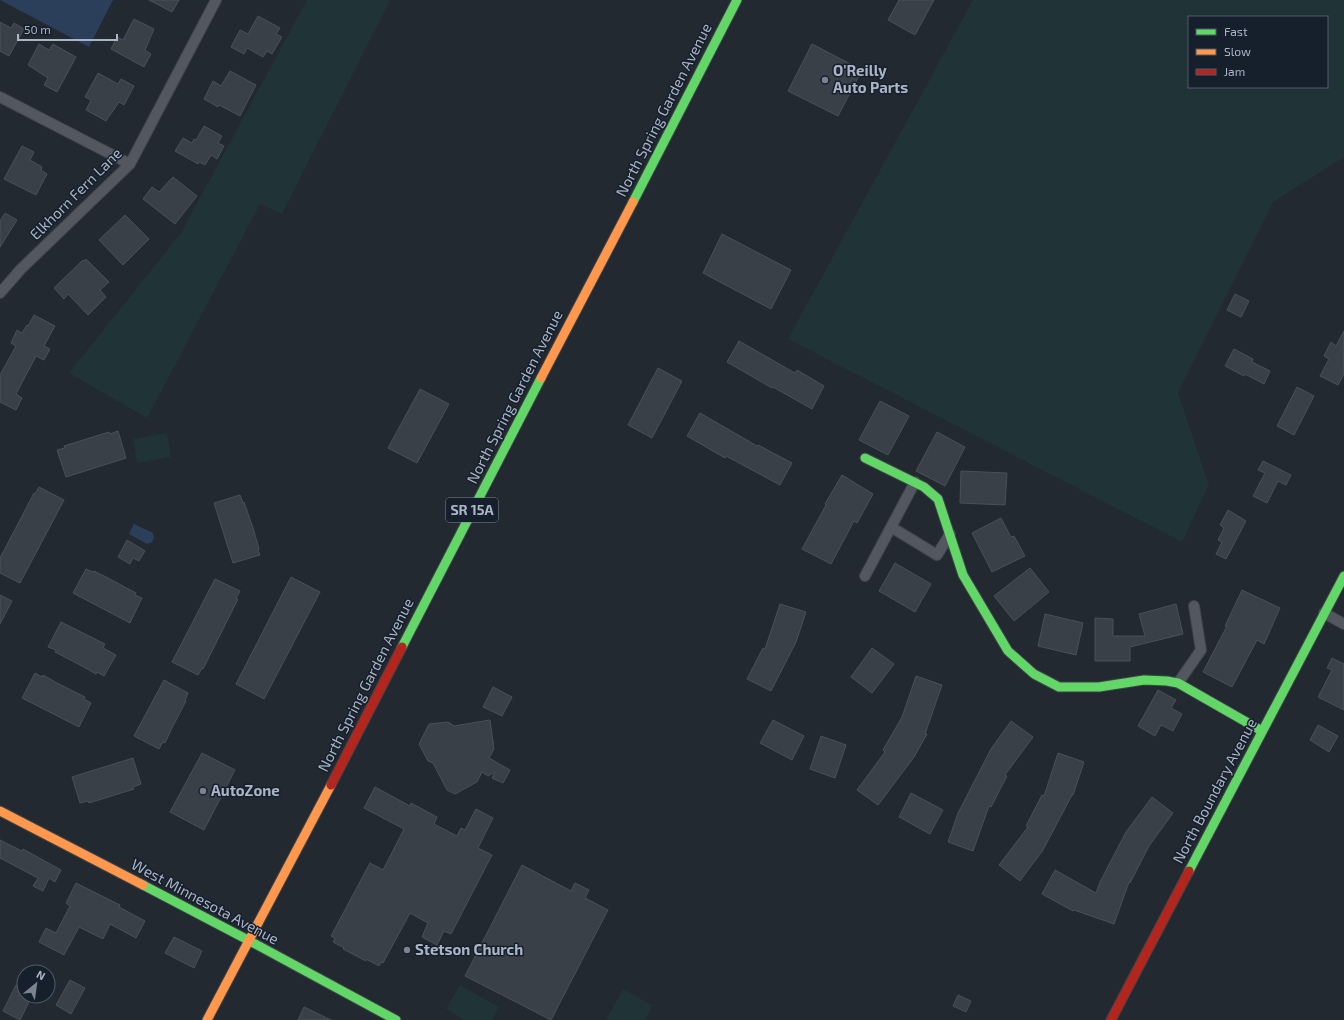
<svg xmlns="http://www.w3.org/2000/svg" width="1344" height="1020" font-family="'Exo 2',sans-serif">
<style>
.green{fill:#203337;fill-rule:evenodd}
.water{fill:#2b3f5b}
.building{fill:#3a4048;stroke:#4a505a}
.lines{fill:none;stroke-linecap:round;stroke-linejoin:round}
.street-casing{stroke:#3f434a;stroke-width:12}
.fast-casing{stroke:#3f434a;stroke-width:11}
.slow-casing{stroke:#3f434a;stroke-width:11}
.jam-casing{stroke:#3f434a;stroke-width:11}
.street{stroke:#525760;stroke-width:10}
.fast{stroke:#63d668;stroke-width:9}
.slow{stroke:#ff974d;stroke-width:9}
.jam{stroke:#b3261e;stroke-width:9}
.poi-dot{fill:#7b8391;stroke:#161f2c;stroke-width:1.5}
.labels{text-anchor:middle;stroke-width:3;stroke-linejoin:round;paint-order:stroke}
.shield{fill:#161f2c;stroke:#7e8797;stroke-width:1}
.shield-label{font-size:14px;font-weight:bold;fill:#aab4c5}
.poi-label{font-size:15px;font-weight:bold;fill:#aab4c5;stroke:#161f2c;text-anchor:start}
.street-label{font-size:15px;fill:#aab4c5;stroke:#161f2c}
</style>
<rect width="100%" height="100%" fill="#232931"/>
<path class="green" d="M307 0H390L282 214 260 204 147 418 69 373 181 233Z
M973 0H1344V157L1273 202 1178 392 1209 485 1182 542 788 339ZM1189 17H1327V87H1189Z
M167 433 171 457 137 463 133 439Z
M460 985 499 1007 492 1020H464L446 1009Z
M623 989 653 1006 645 1020H606Z"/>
<path class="water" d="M0 0H113L89 47Z
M134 524 153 533 154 538 152 542 147 544 129 534Z"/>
<path class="building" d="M149 0H179L172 12Z
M899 0H934L915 35 888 20Z
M258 16 280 28 276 34 282 37 272 54 267 51 263 57 247 48 244 54 231 47 240 30 248 34Z
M134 19 154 29 145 50 151 54 144 67 111 49 117 37 123 40Z
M0 22 11 28 14 23 24 29 9 56 0 51Z
M39 44 49 50 53 44 76 57 57 92 44 85 48 78 28 65Z
M812 44 862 70 838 116 788 91Z
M230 71 256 85 240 116 219 105 218 107 204 99 213 81 221 86Z
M98 73 118 84 121 79 134 86 124 105 119 102 106 121 86 110 91 100 85 97Z
M204 126 222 136 218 143 224 146 217 159 211 155 205 165 199 162 198 164 175 151 183 138 192 143 194 139 196 140Z
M22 146 34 152 30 160 42 167 41 170 47 174 36 195 4 179Z
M173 177 197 196 175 224 143 199 152 187 159 192Z
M5 213 17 220 0 247V221Z
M125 215 149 239 123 265 99 240Z
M722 234 791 270 771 309 703 273Z
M86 259 109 282 100 290 106 297 88 315 68 294 64 299 54 288 83 260 85 261Z
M1235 294 1249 301 1241 317 1227 310Z
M34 315 55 326 44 346 50 349 44 360 36 356 16 394 22 398 16 410 0 402V375L16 346 11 343 17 330 22 333 27 325 28 326Z
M1344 331V374L1338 385 1320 376 1329 359 1324 356 1331 342 1336 346Z
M739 341 795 373 797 370 824 386 812 409 773 387 772 388 727 362Z
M1234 349 1253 359 1252 362 1270 371 1264 384 1245 374 1244 376 1225 366Z
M658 368 682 381 652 438 628 425Z
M1297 387 1314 396 1294 435 1277 426Z
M420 389 449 404 417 463 388 448Z
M880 401 909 416 888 455 859 440Z
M700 413 757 446 758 445 792 463 780 485 726 456 725 458 687 436Z
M118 431 126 458 66 477 57 450 65 448 64 446 109 432 110 434Z
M937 432 965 447 945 486 916 471Z
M1263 461 1291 475 1286 485 1278 481 1267 503 1253 496 1265 473 1258 470Z
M961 471 1007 473 1005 505 960 503Z
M842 475 873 494 857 523 854 521 831 564 802 549 826 505 825 504Z
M39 487 64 500 20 583 0 573V558L34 493 35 494Z
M240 495 243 503 244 502 254 531 259 549H258L260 555 233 563 214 503Z
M1228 510 1246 521 1226 559 1216 554 1222 542 1218 540 1224 528 1220 525Z
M1001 518 1011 537 1014 536 1025 556 992 572 972 533Z
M127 540 145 551 139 561 133 558 130 564 118 557Z
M895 563 931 584 915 612 879 591Z
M1030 568 1049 592 1014 621 994 596Z
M86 569 93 572 94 571 108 578 136 593 135 595 142 598 130 623 73 593Z
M291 577 320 592 264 699 236 684Z
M215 579 240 591 236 598 238 599 203 669 202 668 198 675 172 662Z
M1242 590 1280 608 1264 644 1257 640 1232 687 1203 672 1227 626H1225Z
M0 595 12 601 0 624Z
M780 604 806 612 796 642 771 691 747 679 763 648 765 649Z
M1176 604 1183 634 1130 647V661H1095V618L1113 619V636H1145L1139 614Z
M1045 614 1083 623 1076 655 1038 646Z
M61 622 105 644 103 648 116 655 104 676 97 672 96 674 82 666 55 652 56 650 48 647Z
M872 648 894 664 872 693 851 677Z
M1332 658 1344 664V710L1318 697 1332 670 1327 668Z
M35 673 42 677 43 675 57 683 85 697 84 699 91 703 79 727 22 698Z
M916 676 942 685 925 734H927L914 757 878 805 857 790 885 752 883 750 902 717Z
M164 680 188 693 185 701H186L172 728 165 743 163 742 159 749 134 736Z
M493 687 512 697 502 716 483 707Z
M1158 690 1176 700 1171 708 1182 714 1173 731 1161 725 1155 736 1138 726Z
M490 720 494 749 489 758 510 770 503 783 492 778 495 772 488 776 482 772 477 782 455 794 447 790 433 763 428 761 419 744 429 724 448 722 454 726Z
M773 720 804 736 792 760 760 743Z
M1011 721 1033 737 1005 775 1007 776 991 807 989 806 973 851 948 842 958 813 991 749Z
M1318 725 1338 736 1329 752 1310 740Z
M821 736 846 745 835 778 810 769Z
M202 753 235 770 204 830 170 812Z
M1058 753 1084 762 1073 795H1072L1043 850 1020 881 999 865 1028 827 1026 826 1042 795 1044 796Z
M133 758 141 784 133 787 134 789 89 803 88 801 80 803 72 777Z
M375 787 410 806 411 803 437 817 434 824 457 836 461 828 465 830 476 809 493 818 478 848 492 855 451 934 444 931 437 945 422 937 428 923 410 913 383 963 381 962 379 966 366 959V961L343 949 344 948 333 942 335 938 331 936 370 863 383 870 404 829 364 808Z
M911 793 943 810 930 834 899 817Z
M1152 797 1173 813 1149 846 1130 883 1129 882 1114 924 1074 910 1073 911 1042 894 1055 870 1096 893 1100 882 1126 832Z
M0 840 22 851 23 849 61 870 55 882 49 878 43 891 33 886 38 878 0 858Z
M522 865 571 891 575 883 589 890 585 898 608 910 551 1020 465 976Z
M76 883 120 905 119 907 145 921 136 938 110 924 103 939 79 927 64 955 39 942 46 928 56 933 70 906 66 903Z
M174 937 202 951 194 968 165 953Z
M70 980 85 988 71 1014 56 1005Z
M16 985 24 989V996H32L20 1020 3 1011Z
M958 995 971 1001 966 1012 953 1006Z
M304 1007 331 1020H298Z"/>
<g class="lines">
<g class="street-casing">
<path id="street" d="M0 97 130 164
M0 293 21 269 130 164 216 0
M891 527 937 555 950 534
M865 576 915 482
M1324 613 1344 624
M1178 683 1201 650 1194 606"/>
</g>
<g class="fast-casing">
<path id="fast" d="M633 202 737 0
M865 458 924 487 938 499 963 575 1008 651 1034 674 1059 687H1099L1144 680 1167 681 1178 683 1262 731
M402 647 541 378
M1189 871 1344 576
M143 885 248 940 396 1020"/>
</g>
<g class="slow-casing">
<path id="slow" d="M541 378 633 202
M0 811 143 885
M207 1020 331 785"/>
</g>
<g class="jam-casing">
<path id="jam" d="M331 785 402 647
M1111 1020 1189 871"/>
</g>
<use href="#street" class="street"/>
<use href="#fast" class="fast"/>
<use href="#slow" class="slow"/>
<use href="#jam" class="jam"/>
</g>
<g class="poi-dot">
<circle cx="825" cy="80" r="4"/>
<circle cx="203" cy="791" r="4"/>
<circle cx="407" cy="950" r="4"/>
</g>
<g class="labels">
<rect class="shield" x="446" y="498" width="52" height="24" rx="3"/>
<g class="shield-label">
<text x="472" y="515">SR 15A</text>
</g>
<g class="poi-label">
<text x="833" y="76">O'Reilly<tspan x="833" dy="17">Auto Parts</tspan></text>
<text x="211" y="796">AutoZone</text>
<text x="415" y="955">Stetson Church</text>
</g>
<g class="street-label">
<text transform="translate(664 110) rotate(-63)" y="5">North Spring Garden Avenue</text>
<text transform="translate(76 194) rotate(-45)" y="5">Elkhorn Fern Lane</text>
<text transform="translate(515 397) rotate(-63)" y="5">North Spring Garden Avenue</text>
<text transform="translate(366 685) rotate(-63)" y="5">North Spring Garden Avenue</text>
<text transform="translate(1215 791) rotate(-62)" y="5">North Boundary Avenue</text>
<text transform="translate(205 902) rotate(28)" y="5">West Minnesota Avenue</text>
</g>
</g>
<rect x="1188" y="16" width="140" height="72" fill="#161f2c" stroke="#515b69"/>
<rect x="1196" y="29" width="20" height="6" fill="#63d668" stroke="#515b69"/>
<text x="1224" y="36" font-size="12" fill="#aab4c5">Fast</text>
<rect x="1196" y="49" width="20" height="6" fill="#ff974d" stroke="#515b69"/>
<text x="1224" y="56" font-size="12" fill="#aab4c5">Slow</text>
<rect x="1196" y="69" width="20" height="6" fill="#b3261e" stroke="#515b69"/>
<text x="1224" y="76" font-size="12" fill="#aab4c5">Jam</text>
<g transform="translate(36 984) rotate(29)"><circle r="19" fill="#161f2c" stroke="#515b69"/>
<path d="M0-3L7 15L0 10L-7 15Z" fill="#7b8391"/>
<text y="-6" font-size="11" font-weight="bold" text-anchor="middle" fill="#aab4c5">N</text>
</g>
<path d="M18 34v6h99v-6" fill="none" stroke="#aab4c5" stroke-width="2"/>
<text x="24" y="34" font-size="12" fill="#aab4c5" stroke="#161f2c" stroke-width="3" paint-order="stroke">50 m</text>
</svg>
